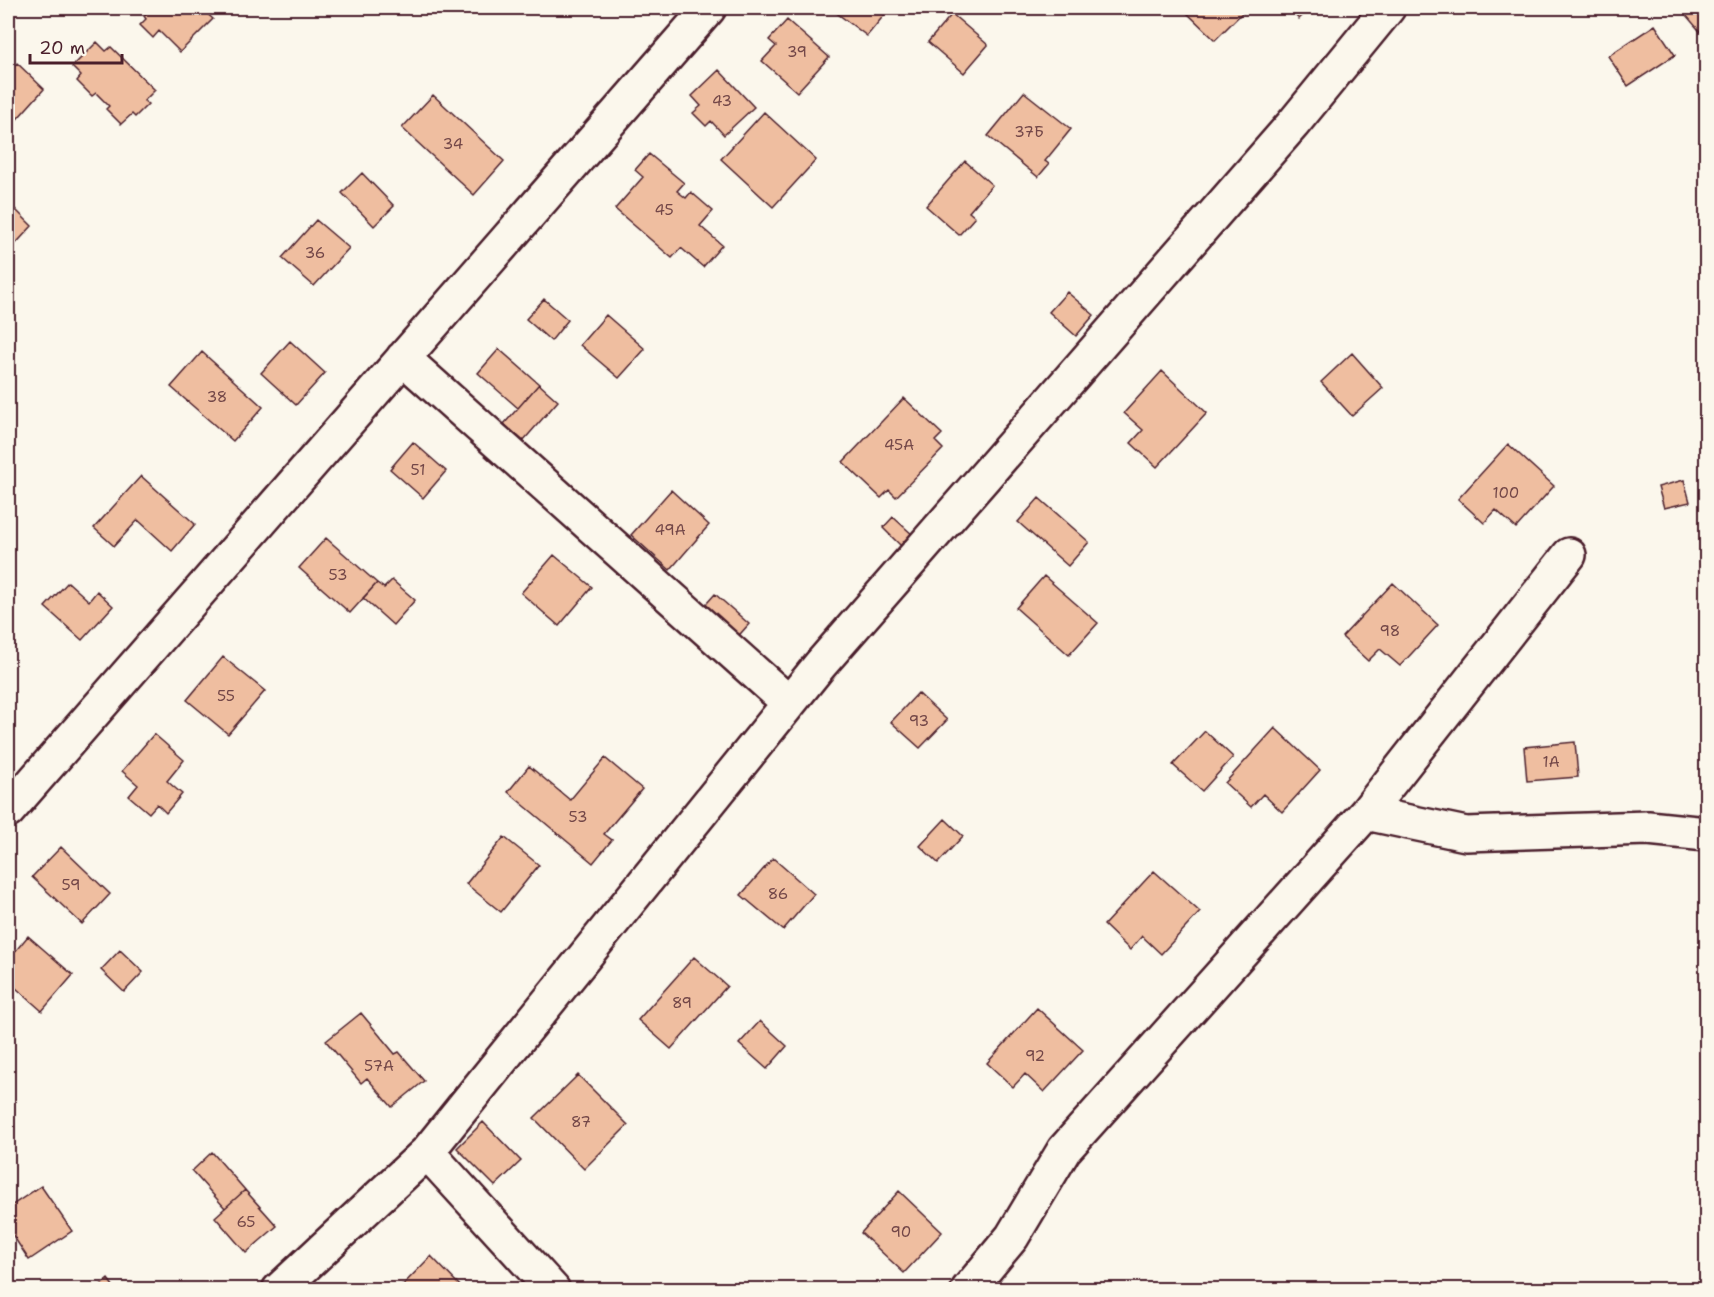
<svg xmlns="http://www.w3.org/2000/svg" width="1714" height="1297" font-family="'Shantell Sans',sans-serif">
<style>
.building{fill:#efbea0;stroke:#4a1f2b;stroke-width:1.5}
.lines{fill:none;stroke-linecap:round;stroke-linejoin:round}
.minor-casing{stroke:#4a1f2b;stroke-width:38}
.minor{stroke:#fbf7ec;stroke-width:33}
.labels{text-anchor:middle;stroke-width:5;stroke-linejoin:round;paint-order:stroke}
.number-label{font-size:15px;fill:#734748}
</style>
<rect width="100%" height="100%" fill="#fbf7ec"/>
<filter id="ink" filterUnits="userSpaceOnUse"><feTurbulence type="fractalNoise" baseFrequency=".0167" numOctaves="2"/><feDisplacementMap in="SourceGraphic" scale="12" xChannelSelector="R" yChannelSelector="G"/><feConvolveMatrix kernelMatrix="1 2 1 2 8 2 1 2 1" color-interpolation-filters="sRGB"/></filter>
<g filter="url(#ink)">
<path class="building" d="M146 8H188L192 11 195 8H201L213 19 180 52 159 31 153 38 140 25 146 19 144 16 146 14Z
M830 8H890L867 36Z
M1189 8H1240L1244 11 1215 40 1185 11Z
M1287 8H1310L1299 19Z
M1680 8H1706V32L1703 35Z
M952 14 988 45 964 73 928 42Z
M787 20 829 57 797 92 762 61 776 46 769 40Z
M1655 25 1675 55 1628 86 1608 56Z
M97 42 106 51 111 47 155 90 144 101 148 104 135 117 132 114 121 124 106 109 109 106 96 93 92 96 77 81 81 76 72 67Z
M17 63 44 89 9 128 8 73Z
M719 70 754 107 724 135 711 121 706 126 693 113 701 106 692 96Z
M1024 92 1071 129 1045 161 1049 164 1038 177 988 136Z
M433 95 504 161 474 195 402 128Z
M764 112 816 160 773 207 721 159Z
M649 154 684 183 677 191 686 198 691 192 713 211 700 226 722 245 703 267 681 248 672 258 615 209 643 177 635 170Z
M965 161 992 185 969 212 975 217 959 235 926 206Z
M362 173 394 206 374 226 342 193Z
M8 202 32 226 8 252Z
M316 220 349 248 314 286 282 258Z
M1067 292 1094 315 1076 336 1049 312Z
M544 299 568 320 551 341 526 319Z
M606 315 645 349 619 378 580 345Z
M290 341 325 373 296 405 261 373Z
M499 349 539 384 518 408 478 373Z
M202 352 263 407 233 441 171 387Z
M1352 353 1383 388 1352 416 1321 382Z
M1162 371 1207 413 1157 467 1131 443 1143 430 1124 413Z
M539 384 558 401 523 441 504 424Z
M904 398 942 434 935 441 943 449 896 497 889 490 881 498 843 462Z
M413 442 446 471 423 498 390 469Z
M1508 444 1554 486 1516 528 1496 510 1484 523 1458 499Z
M141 476 195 524 172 551 138 520 114 546 94 528Z
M1684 480 1690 502 1664 508 1658 487Z
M671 490 709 525 670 570 631 535Z
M1039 498 1089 542 1068 566 1018 522Z
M893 517 914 536 903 548 883 528Z
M326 538 377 583 350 613 299 568Z
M554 555 592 587 559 626 521 593Z
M1044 576 1098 623 1069 655 1016 608Z
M392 580 415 600 393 625 363 598 377 583 384 588Z
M68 582 89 601 97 591 113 606 82 640 45 607Z
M1393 583 1438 625 1400 666 1380 649 1368 661 1342 637Z
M715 594 749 624 733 642 699 612Z
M223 657 265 691 228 734 187 700Z
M918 693 947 720 920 748 891 722Z
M1275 728 1320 770 1282 812 1263 794 1251 807 1225 783Z
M1205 731 1233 757 1202 791 1173 765Z
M154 734 184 760 167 781 182 794 166 813 157 804 149 813 129 796 138 785 122 771Z
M1575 742 1578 777 1527 781 1524 747Z
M605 758 642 789 604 834 612 840 593 863 508 792 529 766 570 800Z
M945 819 963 836 938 863 920 846Z
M504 837 539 865 501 912 466 884Z
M61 847 110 894 82 924 32 877Z
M773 858 814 894 783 930 741 895Z
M1154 871 1200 912 1161 954 1142 936 1130 950 1104 925Z
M28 936 73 975 42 1011 8 981V960Z
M120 950 143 972 124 992 101 970Z
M694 957 727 986 671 1049 638 1020Z
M1037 1008 1083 1050 1044 1092 1025 1074 1013 1087 987 1063Z
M361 1013 395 1054 399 1052 424 1081 392 1107 367 1078 361 1083 326 1041Z
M760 1021 787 1046 767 1069 739 1044Z
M578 1075 628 1125 584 1169 534 1118Z
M483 1122 521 1161 495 1186 457 1148Z
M212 1152 245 1190 225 1208 192 1171Z
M41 1186 72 1231 29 1260 8 1228V1208Z
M245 1190 277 1226 246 1253 215 1217Z
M899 1191 942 1232 904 1273 861 1233Z
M431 1256 464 1290H398Z
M108 1279 116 1290H95Z"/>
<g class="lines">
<g class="minor-casing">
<path id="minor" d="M403 358 789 703
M8 811 709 8
M1366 813 1569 555
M427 1152 553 1290
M279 1290 427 1152 820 665 1293 124 1388 8
M968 1290 1012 1237 1064 1150 1366 813 1466 834 1648 828 1706 834"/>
</g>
<use href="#minor" class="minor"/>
</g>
</g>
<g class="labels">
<g class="number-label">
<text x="797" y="57">39</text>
<text x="722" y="106">43</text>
<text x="1029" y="137">37Б</text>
<text x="453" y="149">34</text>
<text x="664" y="215">45</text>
<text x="315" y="258">36</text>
<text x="217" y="402">38</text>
<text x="899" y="450">45А</text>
<text x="418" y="475">51</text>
<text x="1506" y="498">100</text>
<text x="670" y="535">49А</text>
<text x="338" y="580">53</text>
<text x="1390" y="636">98</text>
<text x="226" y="701">55</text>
<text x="919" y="726">93</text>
<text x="1551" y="767">1А</text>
<text x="578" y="822">53</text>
<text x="71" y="890">59</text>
<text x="778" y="899">86</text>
<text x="682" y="1008">89</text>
<text x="1035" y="1061">92</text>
<text x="379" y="1071">57А</text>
<text x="581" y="1127">87</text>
<text x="246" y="1227">65</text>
<text x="901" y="1237">90</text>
</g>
</g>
<rect width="1714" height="1297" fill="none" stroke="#fbf7ec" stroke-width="30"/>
<rect x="15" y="15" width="1684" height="1267" fill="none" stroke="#4a1f2b" stroke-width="2" filter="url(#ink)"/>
<path d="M30 54v9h92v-9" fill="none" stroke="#4a1f2b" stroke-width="3"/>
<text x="39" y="54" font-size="18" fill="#4a1f2b" stroke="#fbf7ec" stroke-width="4.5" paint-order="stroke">20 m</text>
</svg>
